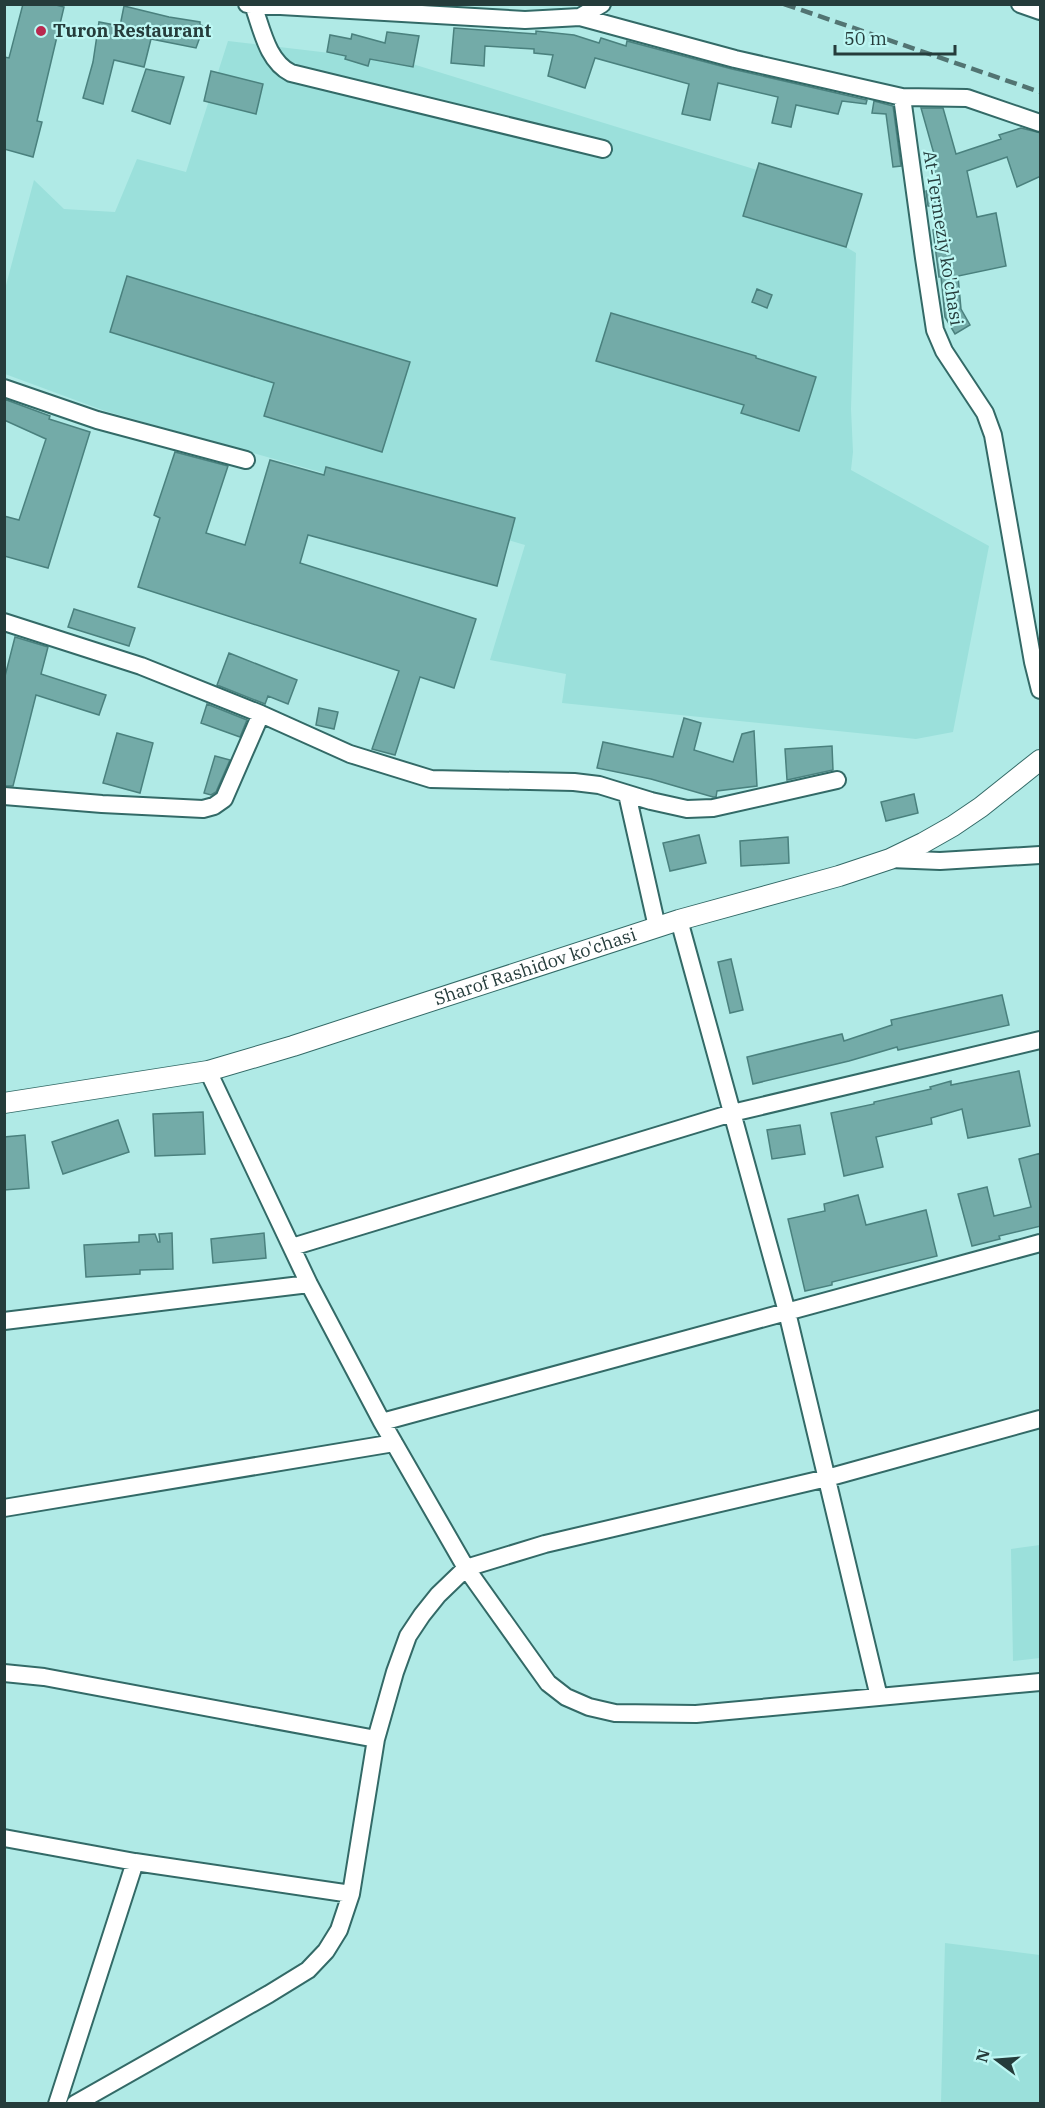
<svg xmlns="http://www.w3.org/2000/svg" width="1045" height="2108" font-family="'IBM Plex Serif',serif">
<style>
.built{fill:#9be0db}
.building{fill:#73aba8;stroke:#4a817e;stroke-width:1.5}
.lines{fill:none;stroke-linecap:round;stroke-linejoin:round}
.minor-casing{stroke:#336a67;stroke-width:20}
.major-casing{stroke:#336a67;stroke-width:22}
.minor{stroke:#fff;stroke-width:16}
.major{stroke:#fff;stroke-width:20}
.rail{stroke:#527472;stroke-width:4.5;stroke-dasharray:12 6;stroke-linecap:butt}
.poi-dot{fill:#b9294f;stroke:#bdf7f3;stroke-width:2}
.labels{text-anchor:middle;stroke-width:4.5;stroke-linejoin:round;paint-order:stroke}
.poi-label{font-size:18px;font-weight:bold;fill:#253c3b;stroke:#bdf7f3;text-anchor:start}
.street-label{font-size:18px;fill:#253c3b;stroke:#bdf7f3}
</style>
<rect width="100%" height="100%" fill="#b0eae6"/>
<path class="built" d="M228 41 406 62 757 170 743 216 846 247 856 253 851 409 853 452 851 470 989 546 953 732 916 739 562 703 566 674 490 660 525 545 358 496 362 484 105 411 5 374V289L34 180 64 209 115 212 137 159 186 172Z
M1040 1545V1658L1013 1661 1011 1549Z
M945 1943 1040 1955V2103H941Z"/>
<path class="building" d="M23 4H52L64 7 37 121 42 122 33 157 4 149V57L9 58Z
M124 6 169 17 200 22V25L204 26 196 48 151 39 144 67 114 60 103 104 83 98 93 62 99 22 120 26Z
M454 28 536 34V31L574 35 599 43 601 38 626 46 627 41 732 69 867 100 866 104 842 101 838 114 796 105 791 127 772 123 778 97 718 83 710 120 682 114 689 84 595 58 585 88 548 76 553 55 534 53V49L485 46 484 66 451 63Z
M387 32 419 36 413 67 370 59 368 66 345 59 346 56 327 52 330 35 351 39 352 34 385 43Z
M146 69 184 77 170 124 132 111Z
M211 71 263 84 256 114 204 101Z
M874 101 893 106 901 166 893 167 886 114 872 113Z
M921 108H943L956 154 1001 139 999 135 1021 128 1041 133V176L1017 187 1007 157 967 171 977 217 996 213 1006 266 958 276 961 309 970 325 955 334 945 317 941 277H939L933 230H938L932 206H928L926 191 940 188 931 163 936 161Z
M759 163 862 194 846 247 743 216Z
M127 276 410 362 382 452 264 416 274 383 110 332Z
M757 289 772 295 767 308 752 302Z
M611 313 756 356V358L816 377 799 431 741 413 744 405 596 361Z
M4 399 50 416 49 419 90 432 48 568 4 556V516L19 520 46 439 4 420Z
M175 452 228 466 206 533 245 545 270 460 324 475 326 467 515 518 497 586 308 535 300 563 476 619 454 688 420 677 395 755 372 749 399 671 138 587 160 518 154 515Z
M74 609 135 628 129 646 68 627Z
M15 637 48 647 41 674 106 695 99 715 36 695 13 786H4V680Z
M229 653 297 680 288 704 268 696 265 704 217 685Z
M207 704 247 720 240 737 201 723Z
M319 708 338 712 334 729 316 725Z
M684 718 701 723 694 750 733 762 742 734 754 731 757 786 717 791 716 797H713L651 779 597 768 603 742 673 757Z
M117 733 153 743 140 793 103 783Z
M832 746 833 770 787 780 785 749Z
M215 756 230 760 216 792 211 795 204 793Z
M914 794 918 813 886 821 881 802Z
M699 835 706 863 670 871 663 843Z
M788 837 789 863 741 866 740 841Z
M731 959 743 1010 730 1013 718 962Z
M1002 995 1009 1025 898 1050 897 1047 849 1061 753 1084 747 1057 842 1034 844 1041 892 1025 891 1020Z
M1019 1071 1030 1126 968 1138 962 1109 931 1118 932 1124 876 1137 883 1167 844 1176 831 1113 874 1104V1102L931 1089 930 1087 951 1081V1085Z
M203 1112 205 1154 155 1156 153 1114Z
M118 1120 129 1152 63 1174 52 1142Z
M800 1125 805 1154 772 1159 767 1130Z
M25 1135 29 1188 4 1190V1137Z
M1041 1153V1226L999 1236 1000 1239 972 1246 958 1194 987 1187 994 1216 1031 1207 1019 1159Z
M858 1195 866 1225 926 1210 937 1256 832 1282V1285L805 1291 788 1219 825 1211 824 1204Z
M172 1233 173 1269 140 1270V1274L86 1277 84 1245 139 1242V1235L155 1234 158 1242H160L159 1234Z
M264 1233 266 1258 213 1263 211 1239Z"/>
<g class="lines">
<g class="minor-casing">
<path id="minor" d="M247 4 525 20 580 17 602 4
M1020 4 1040 11
M253 5C262 29 267 61 291 73L603 149
M580 17 735 59 902 97 924 258 935 330 944 351 985 413 993 435 1033 662 1040 690
M902 97 967 98 1040 123
M4 388 97 420 246 460
M4 622 141 666 261 714 350 754 431 779 574 782 599 785 651 801 687 809 713 808 837 780
M627 794 657 927
M4 796 102 804 203 809 214 806 224 799 261 714
M890 859 940 861 1040 855
M679 920 787 1312 879 1697
M208 1071 309 1284 382 1422 466 1568 548 1683 566 1697 589 1707 615 1713 696 1714 1040 1682
M292 1247 732 1113 1040 1040
M4 1321 309 1284
M382 1422 1040 1243
M4 1508 394 1443
M4 1673 44 1677 376 1739
M4 1838 135 1862 351 1894 376 1739 395 1672 408 1636 422 1615 438 1595 466 1568 545 1544 827 1478 1040 1419
M57 2104 135 1862
M75 2104 269 1994 308 1970 326 1951 339 1930 351 1894"/>
</g>
<g class="major-casing">
<g id="major">
<path id="s1" d="M4 1103 208 1071 293 1046 679 920 839 876 890 859 923 843 953 826 981 807 1040 760"/>
</g>
</g>
<use href="#minor" class="minor"/>
<use href="#major" class="major"/>
<path class="rail" d="M784 4 1040 92"/>
</g>
<circle class="poi-dot" cx="41" cy="31" r="6"/>
<g class="labels">
<g class="poi-label">
<text x="53" y="37">Turon Restaurant</text>
</g>
<g class="street-label">
<text transform="translate(943 238) rotate(81)" y="6">At-Termeziy ko'chasi</text>
<text dy="6" stroke="none"><textPath href="#s1" startOffset="550">Sharof Rashidov ko'chasi</textPath></text>
</g>
</g>
<rect width="1045" height="2108" fill="none" stroke="#253c3b" stroke-width="12"/>
<g transform="translate(997 2060) rotate(286)" stroke="#bdf7f3" stroke-width="4.5" paint-order="stroke">
<path d="M0-4.5L10 22L0 15L-10 22Z" fill="#253c3b"/>
<text y="-9" font-size="16" font-weight="bold" text-anchor="middle" fill="#253c3b">N</text>
</g>
<path d="M835 45v9h120v-9" fill="none" stroke="#253c3b" stroke-width="3"/>
<text x="844" y="45" font-size="18" fill="#253c3b" stroke="#bdf7f3" stroke-width="4.5" paint-order="stroke">50 m</text>
</svg>
